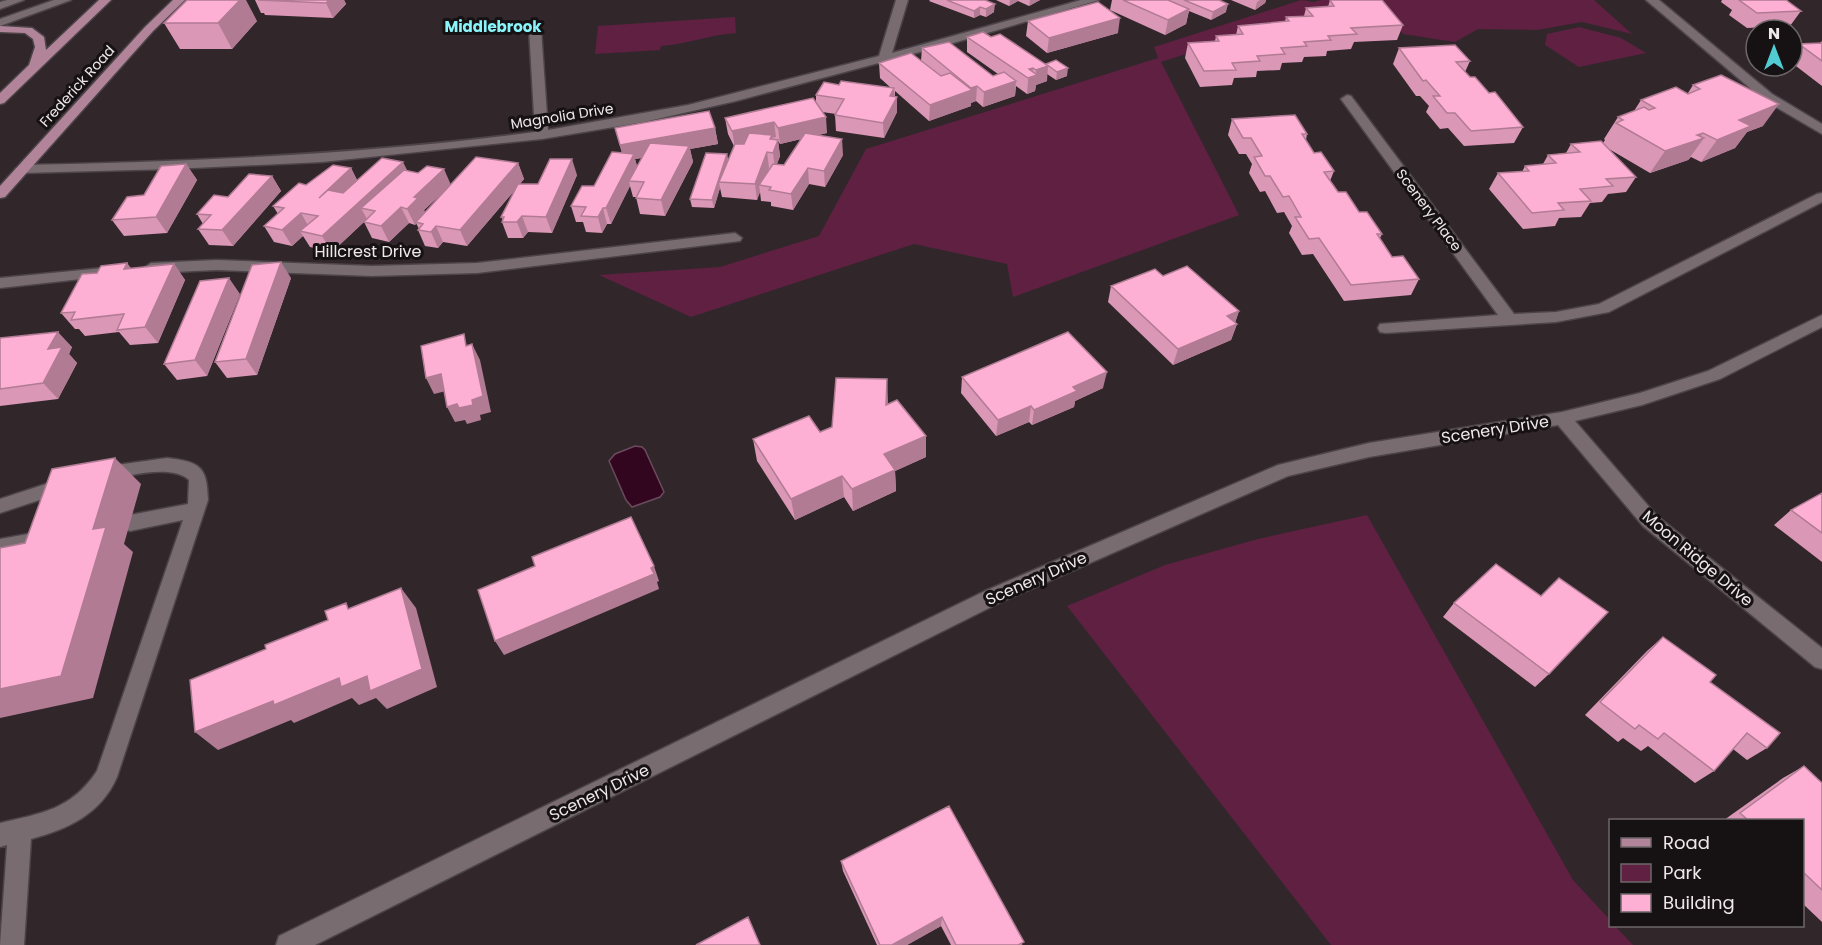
<svg xmlns="http://www.w3.org/2000/svg" width="1822" height="945" font-family="Poppins,sans-serif">
<style>
.green{fill:#5f2042}
.water{fill:#31061e;stroke:#6a4a5c;stroke-width:1.5}
.lines{fill:none;stroke-linecap:round;stroke-linejoin:round}
.minor-casing{stroke:#4c4448;stroke-width:3}
.major-casing{stroke:#4c4448;stroke-width:3}
.minor{fill:#786c71;fill-rule:evenodd}
.major{fill:#b28499;fill-rule:evenodd}
.wall{fill:#da97b6;fill-rule:evenodd}
.shaded-wall{fill:#b17b94}
.building{fill:#fdb0d4;stroke:#b17b94;stroke-width:1.5}
.labels{text-anchor:middle;stroke-width:6;stroke-linejoin:round;paint-order:stroke}
.far-street-label{font-size:14px;fill:#efe8eb;stroke:#161113}
.far-neighbourhood-label{font-size:15px;font-weight:bold;fill:#89f4fa;stroke:#161113}
.street-label{font-size:16px;fill:#efe8eb;stroke:#161113}
</style>
<rect width="100%" height="100%" fill="#31272b"/>
<path class="green" d="M1301 0 1314 2 1321 0H1594L1632 34 1582 22 1537 30 1478 29 1455 42 1403 34 1381 8 1320 11 1161 62 1239 215 1013 297 1007 264 914 244 691 317 599 275 720 267 819 236 866 149 1158 58 1154 47Z
M735 17 736 33C709 35 688 44 661 46L660 50 595 54 598 26Z
M1579 27 1621 38 1646 53 1579 67 1545 45 1547 34Z
M1367 515 1573 880 1610 920V926H1615L1633 945H1331L1067 606 1165 565 1258 539Z"/>
<path class="water" d="M635 446 642 447 645 450 664 492 660 497 632 507 626 500 609 461 615 454Z"/>
<g class="lines">
<g class="minor-casing">
<path id="minor" d="M7 0H24L0 9V2Z
M54 0H71L0 26V19Z
M896 0H908L892 53 1081 0H1099L950 44 736 101 644 122 542 139 322 162 172 169 22 173 15 169 22 165C194 162 365 154 535 132L529 29 535 26 541 29 548 130 688 105 879 56Z
M1646 0H1659L1772 94 1822 124V134L1764 100Z
M1347 95 1351 96 1514 314 1556 312 1599 304 1817 194 1822 193V202L1609 312 1556 322 1386 333 1380 332 1378 328 1380 324 1498 315 1341 99Z
M735 233 742 238 740 241 477 273 372 276 217 270 151 273 144 268 151 263 217 260 372 266 477 263Z
M103 268 108 270 111 273 108 276 0 288V278Z
M1822 315V327L1720 379 1642 405 1575 421 1657 516 1822 648V669L1815 667 1643 526 1558 425 1369 457 1288 476 999 603 315 945H276L279 936 985 591 1278 465 1369 443 1562 412 1640 393 1708 371Z
M167 458C201 462 207 467 208 500L117 777C101 814 68 829 31 839L24 945H0L7 845 0 847V823C42 813 71 810 97 771L183 520 130 531 123 528 121 523 123 518 130 515 188 504 189 480C171 463 124 477 102 481L96 479 93 474 96 469 102 467Z
M64 478 70 480 73 485 70 490 0 513V499Z
M50 530 57 533 59 538 57 543 0 555V539Z"/>
</g>
<g class="major-casing">
<path id="major" d="M99 0H111L4 103 0 104V93L29 65 35 47 33 39 25 33 0 32V26L32 28 44 37 46 50Z
M173 0H185L153 31 5 197 0 198V186L145 27Z"/>
</g>
<use href="#minor" class="minor"/>
<use href="#major" class="major"/>
</g>
<path class="wall" d="M255 0H344L346 4 333 18 265 15 264 13H261Z
M930 0H985L994 12 986 17 980 15 974 18 929 1Z
M996 0H1040L1029 6 1018 1 1009 6Z
M1112 0H1219L1226 12 1211 20 1189 11 1186 24 1165 35 1110 10Z
M1231 0H1266L1265 3 1255 10Z
M1330 0 1403 25 1397 40 1354 42 1351 49 1327 51 1326 56 1304 57 1302 62 1282 63 1280 70 1257 71 1256 77 1234 78 1232 85 1200 87 1185 58 1188 43 1215 41 1216 36 1236 35 1238 26 1285 22 1286 17 1304 16 1306 8 1328 7Z
M1722 0H1788L1787 1 1801 11 1790 26 1747 28 1729 15 1732 10 1721 2Z
M257 21 232 49H180L164 23Z
M1028 21 1118 33 1047 53 1026 36Z
M967 37H991L1046 64 1067 76 1056 80 1047 74V81L1036 85 1035 91 1027 94 1016 86 1015 96 983 107 976 101 971 103V106L929 121 895 91V96L897 97V112L884 138 836 131 835 115 836 114 822 112 827 133 818 135 843 155 825 187 809 184 793 210 771 206V202L761 201 760 192 757 200 722 197 720 188 714 208 692 207 690 199 727 154 728 160 734 146 728 134 725 118 816 104V95L839 85 891 88 880 78 879 63 921 61 922 48 993 76 998 74 967 52ZM801 139 784 165 777 164 780 156 778 141 780 144Z
M1822 41V86L1792 63V54L1799 44 1820 43Z
M1399 48 1470 61 1465 72 1470 77 1489 93 1523 127 1514 143 1464 146 1448 128 1440 129 1426 112 1429 106 1420 96H1416L1393 64Z
M1693 85 1763 126 1747 132 1735 148 1701 162 1691 157 1688 160 1650 173 1609 149 1636 177 1626 192 1608 194 1602 202 1590 203 1581 217 1559 218 1555 226 1523 229 1489 189 1498 173 1522 172 1525 166 1543 164 1548 155 1566 153 1571 144 1603 143 1605 140 1604 139 1618 117 1634 111 1641 100 1688 93Z
M1232 119 1307 134 1306 140 1314 153 1334 171 1330 181 1338 192 1382 234 1380 238 1392 257 1419 279 1411 295 1344 301 1313 254 1302 255 1289 233 1292 226 1284 212 1277 213 1265 191 1260 192 1249 173 1252 164 1246 154H1239L1228 135Z
M615 128H715L718 144 690 149 693 162 665 216 640 214 636 197H633L630 186 611 224H607L602 233 586 232 583 222H576L571 206 594 186 622 153ZM642 158 637 166 635 159Z
M518 163 524 179 520 184H538L577 175 552 233 528 232 523 238H508L502 222 503 220 501 217 515 190 467 246 443 242 438 248 425 246 418 230 419 229 416 223 415 225 409 223 389 242 372 238 364 222 332 252 310 247 303 236 292 246 274 242 264 226 278 214 273 206 306 185 351 168 357 180 407 171 451 185ZM446 190 425 213 424 210Z
M186 164 197 180 167 233 124 236 112 220 144 195Z
M272 176 281 191 233 246 209 245 198 229 203 224 197 214 228 197Z
M127 263 131 269 174 264 185 280 158 343 130 345 119 332 85 336 79 329H75L61 313 97 273Z
M1163 276 1239 311 1235 323 1237 324 1231 340 1173 365 1108 302 1111 286Z
M291 278 257 375 227 378 215 362Z
M240 294 207 376 177 380 164 364Z
M0 338 72 347 69 354 77 363 58 399 0 406Z
M962 377 1103 388 1075 401 1074 407 1032 425 1029 422 996 436 961 393Z
M888 404 926 436V457L895 471 896 491 853 511 844 497 795 520 757 461 753 439 820 432Z
M1822 493V562L1774 525 1791 510Z
M1541 596 1549 674 1535 687 1443 617 1454 603Z
M1663 637 1710 682 1767 748 1747 760 1733 749 1714 771 1695 783 1648 746 1641 751 1623 738 1618 742 1585 715 1647 651Z
M1804 766 1822 783V922L1803 904V820H1724L1783 778Z
M841 861 1023 945H951L941 926 907 945H877L843 871Z"/>
<path class="shaded-wall" d="M240 0H246L257 21 232 49 218 23Z
M329 0H344L346 4 333 18 326 3Z
M1010 0H1018V1L1009 6Z
M1030 0H1040L1029 6Z
M1260 0H1266L1265 3 1255 10 1257 2Z
M995 4 994 12 986 17V9Z
M1228 4 1226 12 1211 20 1213 12Z
M980 7V15L974 18V11Z
M1189 9 1186 24 1165 35 1168 20Z
M1120 18 1118 33 1047 53 1049 38Z
M1048 66 1047 81 1036 85 1035 91 1027 94 1029 69 1033 68 1032 77 1036 76V70Z
M1068 68 1067 76 1056 80 1057 72Z
M1016 81 1015 96 983 107 984 92Z
M977 86 976 101 971 103V106L929 121 930 105 971 91V88Z
M894 88 895 101 897 97V112L884 138 883 123 890 96Z
M1779 104 1763 126 1747 132 1735 148 1701 162 1717 140 1739 120Z
M826 117 827 133 780 144 778 128Z
M774 122 776 137 772 138 774 151 735 147 732 131Z
M715 128 718 144 690 149 693 162 665 216 661 200 688 149 635 159 638 170 629 181 630 186 611 224 606 208 624 161 620 145Z
M1703 133 1698 140 1704 138 1688 160 1650 173 1665 151Z
M842 139 843 155 825 187 824 171Z
M778 140 780 156 775 169 773 153Z
M767 152 769 168 763 185H759L760 192 757 200 755 184Z
M727 154 728 162 719 182 720 188 714 208 712 200Z
M572 159 577 175 552 233 546 217Z
M403 162 411 178 361 208 367 219 332 252 322 236Z
M518 163 524 179 467 246 460 230Z
M186 164 197 180 167 233 156 217Z
M351 168 359 184 328 214 319 198Z
M808 168 809 184 793 210 791 194Z
M444 169 451 185 424 210 426 214 415 225 407 209 414 197Z
M272 176 281 191 233 246 222 230Z
M401 207 409 223 389 242 381 226Z
M603 208 607 224 602 233 598 217Z
M301 213 310 229 300 231 303 236 292 246 282 230Z
M522 216 528 232 523 238 517 222Z
M436 226 443 242 438 248 431 232Z
M281 262 291 278 257 375 246 359Z
M127 263 139 279 124 269Z
M174 264 185 280 158 343 145 327Z
M229 278 240 294 207 376 195 360Z
M1239 311 1234 325 1237 324 1231 340 1173 365 1178 349 1227 316Z
M58 332 72 347 69 354 77 363 58 399 43 383 48 349Z
M472 344 480 360 491 412 480 415 481 420 467 424 465 420 455 422 447 407 472 400Z
M1107 372 1103 388 1075 401 1074 407 1032 425 1034 410 1073 387Z
M441 374 450 390 434 394 426 378Z
M887 379 888 401 887 426 886 405Z
M1031 406 1029 422 996 436 998 420Z
M926 436V457L895 471 896 491 853 511 852 489 884 454Z
M115 458 141 484 124 544 133 552 93 698 0 718V689L93 529Z
M842 476 844 497 795 520 791 499Z
M654 566 659 581 657 582 659 589 504 655 495 641Z
M401 588 416 608 437 687 387 709 376 698 359 705 352 698 294 723 291 720 218 750 195 732Z
M942 917 941 926 907 945H892Z"/>
<path class="building" d="M187 0H240L218 23H164Z
M258 0H329L326 3Z
M947 0H985L995 4 986 9 980 7 974 11Z
M1123 0H1168L1189 9 1168 20Z
M1184 0H1219L1228 4 1213 12Z
M1330 0H1382L1403 25 1351 28 1357 34 1328 36 1331 40 1304 42 1307 46 1281 48 1285 54 1257 56 1260 61 1232 63 1236 70 1204 71 1188 43 1219 41 1216 36 1243 34 1238 26 1289 21 1286 17 1313 16 1306 8 1334 6Z
M1739 0H1786L1801 11 1757 13Z
M1098 2 1120 18 1049 38 1028 21Z
M983 32 991 37 1000 34 1048 66 1036 70 1033 68 1029 69 1037 75 1028 78 967 37Z
M949 42 993 76 1004 72 1016 81 984 92 977 86 971 88 922 48Z
M1822 43V61L1799 44Z
M1455 45 1470 61 1456 62 1470 77H1475L1489 93 1495 92 1523 127 1471 131 1455 113H1447L1433 96H1440L1426 80 1423 81 1399 48Z
M911 53 941 76 950 73 972 90 930 105 879 63Z
M1056 60 1068 68 1057 72 1046 64Z
M1721 75 1779 104 1739 120 1751 126 1717 140 1703 133 1697 135 1704 138 1665 151 1616 123 1623 120 1618 117 1644 107 1649 110 1655 108 1641 100 1676 87 1688 94 1700 89 1693 85Z
M841 81 894 88 890 96 897 97 883 123 835 115 844 99 816 95 824 82 839 85Z
M813 98 826 117 778 128 774 122 732 131 725 118Z
M709 111 715 128 620 145 615 128Z
M1295 115 1307 134H1302L1314 153 1321 152 1334 171 1324 172 1338 192H1346L1359 212H1367L1382 234H1377L1392 257 1403 256 1419 279 1351 285 1319 238 1309 239 1295 217H1301L1289 196 1283 197 1270 176H1265L1254 157 1262 156 1251 138H1243L1232 119Z
M749 133 772 135 770 139 778 140 773 153 767 152 755 184 719 182 735 144H744Z
M805 133 842 139 824 171 808 168 791 194 769 190 771 187 759 185 773 164 784 165Z
M1601 141 1636 177 1606 179 1613 186 1580 189 1591 201 1558 203 1564 210 1532 213 1498 173 1529 171 1525 166 1556 163 1548 155 1580 152 1571 144Z
M650 143 689 146 661 200 636 198 644 182 629 181Z
M612 152 634 154 606 208H603L598 217 581 216 586 207 571 206 582 186H594Z
M706 153 727 154 712 200 690 199Z
M476 157 518 163 460 230 436 226 431 232 418 230 423 224 416 222Z
M382 158 403 162 322 236 300 231 318 216 301 213 282 230 264 226 284 208 273 206 299 183 306 185 333 165 351 168 319 198 328 190 343 193Z
M550 159H572L546 217 522 216 517 222H502L504 217H501L518 184H538Z
M186 164 156 217 112 220 127 197 144 195 161 166Z
M427 166 444 169 414 197 418 198 407 209 401 207 381 226 364 222 375 211 361 208 404 170 418 173Z
M249 174 272 176 222 230 198 229 211 215 197 214 214 195 228 197Z
M281 262 246 359 215 362 252 265Z
M127 263 124 269 174 264 145 327 117 330 124 314 71 320 75 312 61 313 82 274 97 273 101 266Z
M1187 266 1239 311 1227 316 1237 324 1178 349 1111 286 1155 269 1163 276Z
M229 278 195 360 164 364 200 281Z
M58 332 48 349 62 347 43 383 0 389V338Z
M1068 332 1107 372 1073 387 1077 391 1034 410 1031 406 998 420 962 377Z
M464 334 466 346 472 344 483 396 472 400 473 405 459 408 457 404 447 407 441 374 426 378 421 346Z
M836 378 887 379 886 405 897 400 926 436 884 454 895 470 852 489 842 476 791 499 753 439 809 416 820 432 832 427Z
M115 458 93 529 106 527 61 676 0 689V548L25 543 52 469Z
M1822 493V533L1791 510Z
M631 517 654 566 651 568 654 574 495 641 478 590 535 566 532 557Z
M1496 564 1541 596 1559 578 1608 612 1549 674 1454 603Z
M401 588 422 669 370 691 367 676 341 687 339 678 274 705 273 701 195 732 190 680 266 649 265 645 328 620 325 611 346 603 348 609Z
M1663 637 1716 675 1710 682 1780 733 1767 748 1747 733 1714 771 1664 733 1658 739 1639 725 1635 729 1600 702Z
M1804 766 1822 783V890L1803 872V820H1748L1740 813Z
M949 806 1024 942 1018 945H956L942 917 892 945H880L841 861Z
M748 917 760 945H696Z"/>
<g class="labels">
<g class="far-street-label">
<text transform="translate(77 86) rotate(-48)" y="5">Frederick Road</text>
<text transform="translate(562 116) rotate(-9)" y="5">Magnolia Drive</text>
<text transform="translate(1429 210) rotate(53)" y="5">Scenery Place</text>
</g>
<g class="far-neighbourhood-label">
<text x="493" y="32">Middlebrook</text>
</g>
<g class="street-label">
<text x="368" y="257">Hillcrest Drive</text>
<text transform="translate(1495 429) rotate(-9)" y="6">Scenery Drive</text>
<text transform="translate(1698 558) rotate(40)" y="6">Moon Ridge Drive</text>
<text transform="translate(1036 578) rotate(-24)" y="6">Scenery Drive</text>
<text transform="translate(599 792) rotate(-26)" y="6">Scenery Drive</text>
</g>
</g>
<rect x="1609" y="819" width="195" height="108" fill="#161113" stroke="#6d6769" stroke-width="1.5"/>
<rect x="1621" y="838" width="30" height="9" fill="#b28499" stroke="#6d6769" stroke-width="1.5"/>
<text x="1663" y="849" font-size="18" fill="#efe8eb">Road</text>
<rect x="1621" y="864" width="30" height="18" fill="#5f2042" stroke="#6d6769" stroke-width="1.5"/>
<text x="1663" y="879" font-size="18" fill="#efe8eb">Park</text>
<rect x="1621" y="894" width="30" height="18" fill="#fdb0d4" stroke="#6d6769" stroke-width="1.5"/>
<text x="1663" y="909" font-size="18" fill="#efe8eb">Building</text>
<g transform="translate(1774 48)"><circle r="28" fill="#161113" stroke="#6d6769" stroke-width="1.5"/>
<path d="M0-4.5L10 22L0 15L-10 22Z" fill="#51ccd3"/>
<text y="-9" font-size="16" font-weight="bold" text-anchor="middle" fill="#efe8eb">N</text>
</g>
</svg>
